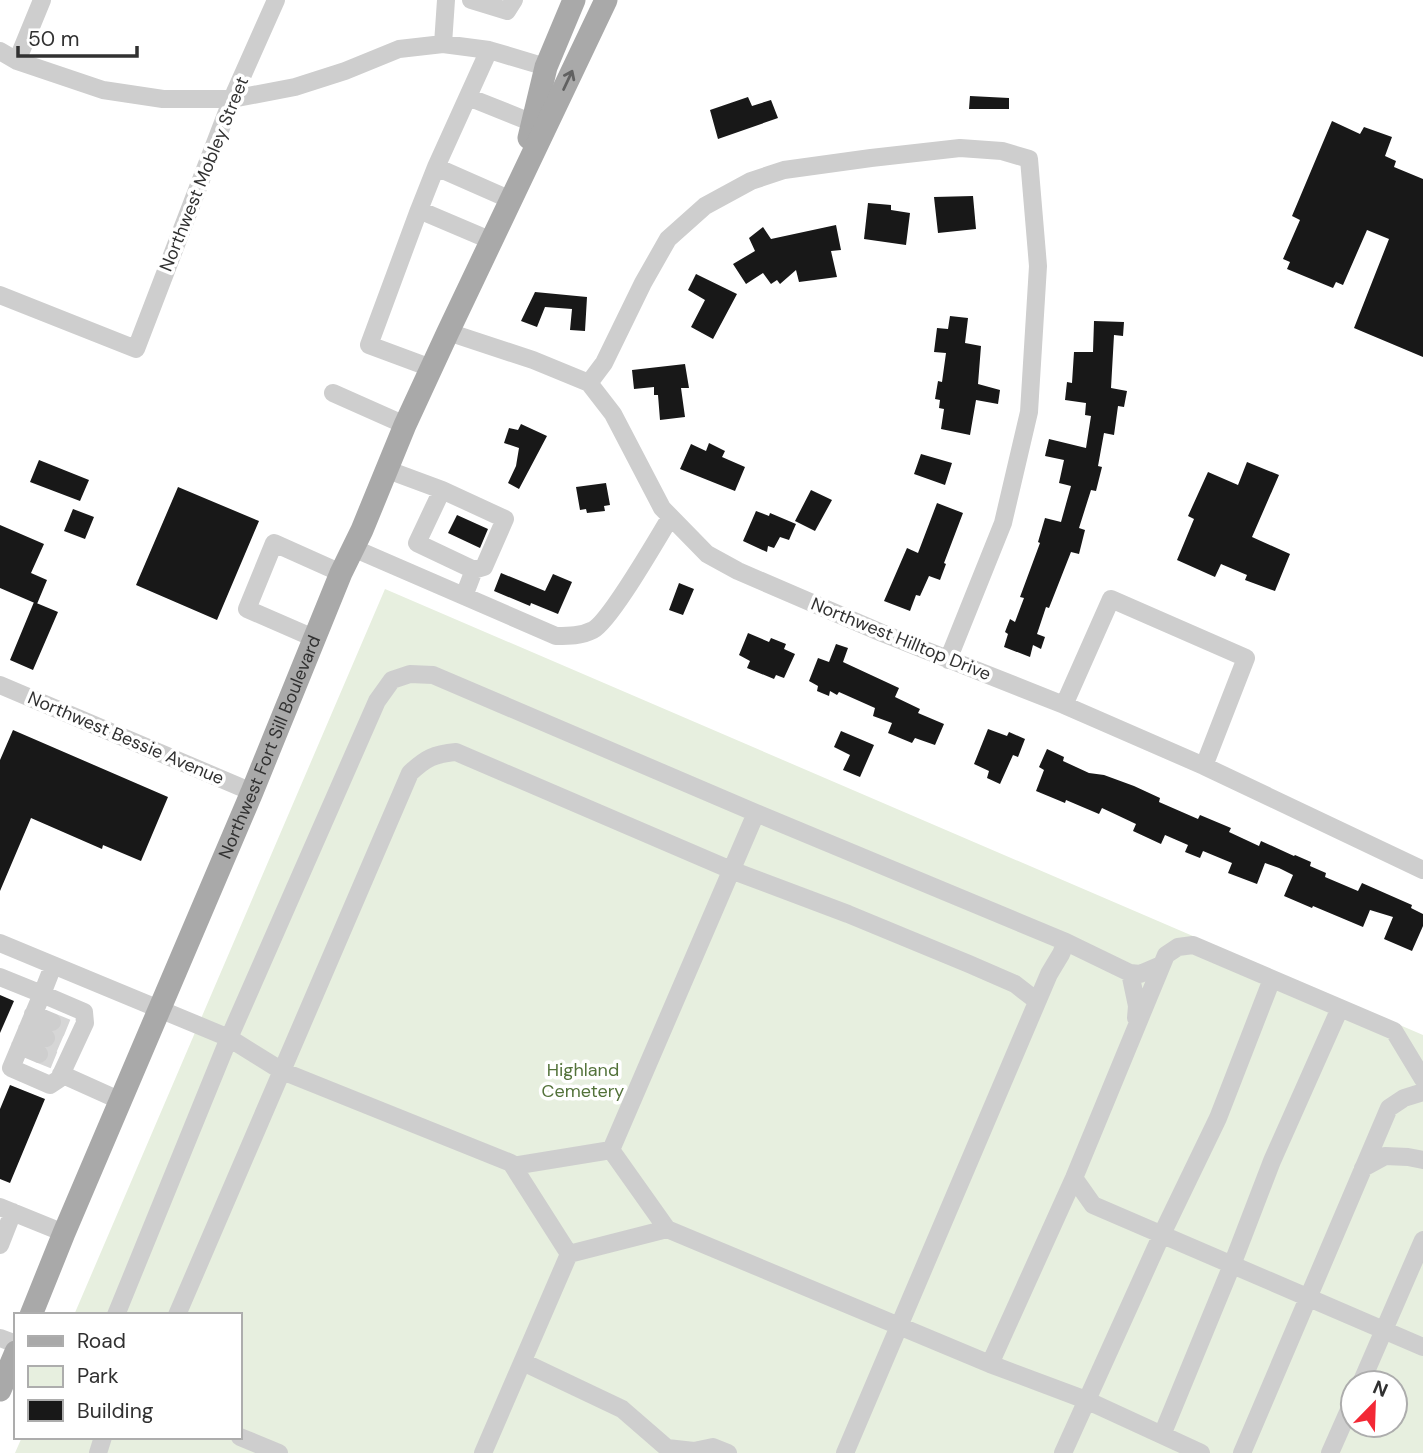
<svg xmlns="http://www.w3.org/2000/svg" width="1423" height="1453" font-family="'DM Sans',sans-serif">
<style>
.green{fill:#e7efdf;fill-rule:evenodd}
.building{fill:#181818}
.lines{fill:none;stroke-linecap:round;stroke-linejoin:round}
.minor-tunnel{stroke:#d6d6d6;stroke-width:18;stroke-dasharray:18 9;stroke-linecap:butt}
.minor{stroke:#cecece;stroke-width:18}
.major{stroke:#a9a9a9;stroke-width:23}
.oneway{stroke:#616161}
.labels{text-anchor:middle;stroke-width:7;stroke-linejoin:round;paint-order:stroke}
.street-label{font-size:18px;fill:#313131;stroke:#fff}
.park-label{font-size:18px;fill:#53723a;stroke:#fff}
</style>
<rect width="100%" height="100%" fill="#fff"/>
<path class="green" d="M385 589 1423 1035V1453H15L22 1437H240V1315H74ZM1353 1383H1395V1425H1353Z"/>
<path class="building" d="M970 96 1009 98V109H969Z
M748 97 752 106 771 100 778 118 718 139 710 110Z
M1332 121 1360 134 1364 127 1392 137 1385 156 1396 161 1394 167 1423 179V357L1354 328 1389 239 1367 230 1343 285 1336 282 1333 288 1287 269 1290 262 1283 259 1300 220 1292 216Z
M973 196 976 229 938 233 934 197Z
M868 203 891 205V210L910 213 906 245 864 239Z
M836 225 841 250 831 251 837 277 799 282 796 270 780 284 777 280 771 284 763 273 746 284 733 264 755 251 749 238 763 227 771 239Z
M696 274 737 294 713 339 691 327 705 300 688 290Z
M535 292 587 297 585 331 570 330 572 309 545 307 537 327 521 321Z
M950 316 968 318 965 343 981 346 978 384 1000 390 998 404 976 400 970 435 941 429 944 409 939 408 940 400 935 399 938 381 942 382 946 353 934 352 937 328 948 329Z
M1094 321 1124 322 1123 336 1114 335 1111 388 1127 391 1124 407 1118 406 1114 435 1104 433 1098 466 1102 467 1096 491 1091 490 1079 528 1085 530 1079 554 1071 552 1049 608 1046 607 1037 634 1045 637 1041 649 1033 645 1030 657 1004 647 1008 634 1005 632 1010 619 1015 622 1024 598 1020 597 1040 543 1038 542 1045 518 1061 522 1071 486 1059 483 1064 460 1045 456 1049 439 1086 448 1091 416 1085 415 1086 403 1065 400 1067 382 1072 383 1074 352H1093Z
M685 364 689 388H681L685 417 660 420 658 395H654V387L634 389 632 370Z
M521 424 547 436 519 489 508 483 516 466 519 448 504 443 509 428 518 430Z
M709 443 725 451 722 457 745 467 735 491 680 469 691 444 706 451Z
M921 454 952 463 945 485 914 474Z
M39 460 89 480 80 501 30 482Z
M1247 462 1279 475 1252 537 1290 554 1275 591 1245 580 1247 575 1221 564 1215 577 1177 560 1194 519 1188 516 1208 472 1238 485Z
M606 483 610 505 604 506 605 511 587 513 586 509 580 510 576 487Z
M178 487 259 521 217 620 136 585Z
M811 490 832 500 815 531 795 521Z
M937 503 963 513 944 563 946 564 940 580 929 576 920 596 916 595 910 611 884 601 907 548 918 553Z
M73 509 94 517 85 539 64 531Z
M756 511 769 516 770 513 796 524 789 540 780 537 774 548 768 546 767 552 743 541Z
M457 515 488 529 480 548 448 533Z
M0 525 44 544 31 573 47 580 37 604 0 588Z
M501 573 545 591 553 574 572 582 558 614 531 603 530 606 494 591Z
M679 583 694 589 683 615 669 610Z
M34 602 58 612 33 670 10 660Z
M748 633 769 642 771 638 786 644 784 649 795 654 784 678 776 675 774 679 747 668 750 661 739 655Z
M836 644 848 648 843 662 899 688 895 697 920 709 918 713 944 724 935 745 915 738 912 743 888 733 892 723 873 716 875 708 839 692 837 695 830 691 829 696 817 691 818 686 809 681 818 658 829 662Z
M988 729 1007 736 1009 732 1025 739 1018 757 1013 755 1000 784 987 778 989 771 974 764Z
M13 730 168 797 141 861 103 845 102 849 31 818 0 891V760Z
M841 731 874 745 860 777 843 770 850 755 834 747Z
M1047 749 1064 757 1063 761 1089 773 1104 775 1134 786 1160 798 1159 802 1198 819 1200 815 1231 828 1229 832 1259 846 1261 841 1294 856 1295 855 1311 862 1310 866 1326 873 1325 877 1358 891 1362 883 1412 905 1411 908 1423 914V926L1412 951 1384 939 1393 917 1370 910 1363 927 1313 906 1312 908 1284 896 1293 875 1279 868 1265 863 1257 884 1228 873 1232 863 1203 851 1200 858 1185 852 1188 845 1165 835 1161 844 1133 831 1136 824 1102 808 1099 814 1066 800 1065 803 1036 791 1044 770 1039 767Z
M0 995 14 1001 0 1033Z
M10 1085 45 1099 10 1183 0 1179V1109Z"/>
<g class="lines">
<path class="minor-tunnel" d="M52 1022 67 1028
M46 1038 60 1044
M39 1054 54 1060"/>
<path class="minor" d="M471 0 507 11 514 0
M443 44 446 0
M489 50 436 167 511 200
M0 51 17 61 103 90 163 99H232L295 87 345 71 399 49 443 44 489 50 546 67
M17 61 42 0
M468 97 533 123
M419 210 436 167
M0 295 136 349 232 99 276 0
M448 332 533 360 589 383 613 414 662 508 707 554 738 571 882 633 1064 705 1204 766 1423 870
M431 368 369 345 419 210 492 241
M589 383 604 363 643 283 668 239 705 206 751 181 784 170 871 158 960 148 1002 151 1029 159 1038 266 1029 412 1003 523 948 660
M333 393 405 425
M388 470 442 490 417 543 474 570
M442 490 505 519 484 567 474 570 464 596
M353 548 556 636C569 636 581 636 593 630 611 620 657 539 670 518
M316 639 247 609 274 543 341 573
M0 685 252 792
M1064 705 1111 599 1246 658 1204 766
M0 943 229 1038 282 1071 511 1163 513 1166 611 1150 667 1229
M1130 973 1137 1006 1136 1018
M0 977 42 994 53 966
M42 994 84 1012 85 1023 59 1079 50 1085 11 1068Z
M33 1014 52 1022
M27 1029 46 1038
M20 1046 39 1054
M61 1074 121 1101
M611 1150 756 813
M513 1166 569 1254
M1363 1168 1385 1156 1408 1157 1423 1160
M1074 1178 1093 1205 1423 1347
M0 1207 64 1233
M0 1245 13 1212
M116 1315 229 1038 377 701 392 680 410 674 433 675 756 813 1066 942
M177 1315 410 773C426 758 434 754 456 752L731 870 848 914 969 964 1015 984 1037 1001
M0 1338 16 1344
M523 1362 622 1409 667 1448 694 1451 713 1447 728 1453
M990 1364 1074 1178 1166 955 1178 947 1193 945 1394 1031 1423 1079
M1361 1383 1423 1240
M1162 1435 1232 1265 1272 1161 1340 1008
M240 1437 279 1453
M98 1453 103 1437
M483 1453 569 1254 667 1229 990 1364 1086 1400 1201 1453
M845 1453 1049 974 1061 954 1066 942 1130 973 1140 974 1161 965
M1063 1453 1162 1234 1218 1118 1272 979
M1242 1453 1389 1108 1404 1098 1423 1092
M1330 1453 1353 1401"/>
<g class="major">
<path d="M529 138 546 67 574 0"/>
<path id="s1" d="M31 1315 64 1233 252 792 341 573 362 530 405 425 448 332 606 0"/>
<path d="M0 1390 16 1352"/>
</g>
</g>
<defs><path id="oneway-shaft" d="M-6 0H5M1.5-3L5.5 0L1.5 3" fill="none" stroke-width="1.6" stroke-linecap="round" stroke-linejoin="round" transform="scale(1.75)"/></defs>
<use class="oneway" href="#oneway-shaft" transform="translate(568 80) rotate(-65)"/>
<g class="labels">
<g class="street-label">
<text transform="translate(204 174) rotate(-68)" y="6">Northwest Mobley Street</text>
<text transform="translate(901 639) rotate(22)" y="6">Northwest Hilltop Drive</text>
<text transform="translate(126 738) rotate(23)" y="6">Northwest Bessie Avenue</text>
<text dy="6" stroke="none"><textPath href="#s1" startOffset="616">Northwest Fort Sill Boulevard</textPath></text>
</g>
<g class="park-label">
<text x="583" y="1076">Highland<tspan x="583" dy="21">Cemetery</tspan></text>
</g>
</g>
<rect x="14" y="1313" width="228" height="126" fill="#ffffff" stroke="#adadad" stroke-width="2"/>
<rect x="28" y="1336" width="35" height="10" fill="#a9a9a9" stroke="#adadad" stroke-width="2"/>
<text x="77" y="1348" font-size="21" fill="#313131">Road</text>
<rect x="28" y="1366" width="35" height="21" fill="#e7efdf" stroke="#adadad" stroke-width="2"/>
<text x="77" y="1383" font-size="21" fill="#313131">Park</text>
<rect x="28" y="1400" width="35" height="21" fill="#181818" stroke="#adadad" stroke-width="2"/>
<text x="77" y="1418" font-size="21" fill="#313131">Building</text>
<g transform="translate(1374 1404) rotate(23)"><circle r="33" fill="#ffffff" stroke="#adadad" stroke-width="2"/>
<path d="M0-5L12 26L0 18L-12 26Z" fill="#f32835"/>
<text y="-10" font-size="19" font-weight="bold" text-anchor="middle" fill="#313131">N</text>
</g>
<path d="M18 46v10h119v-10" fill="none" stroke="#313131" stroke-width="3.5"/>
<text x="28" y="46" font-size="21" fill="#313131" stroke="#ffffff" stroke-width="5" paint-order="stroke">50 m</text>
</svg>
